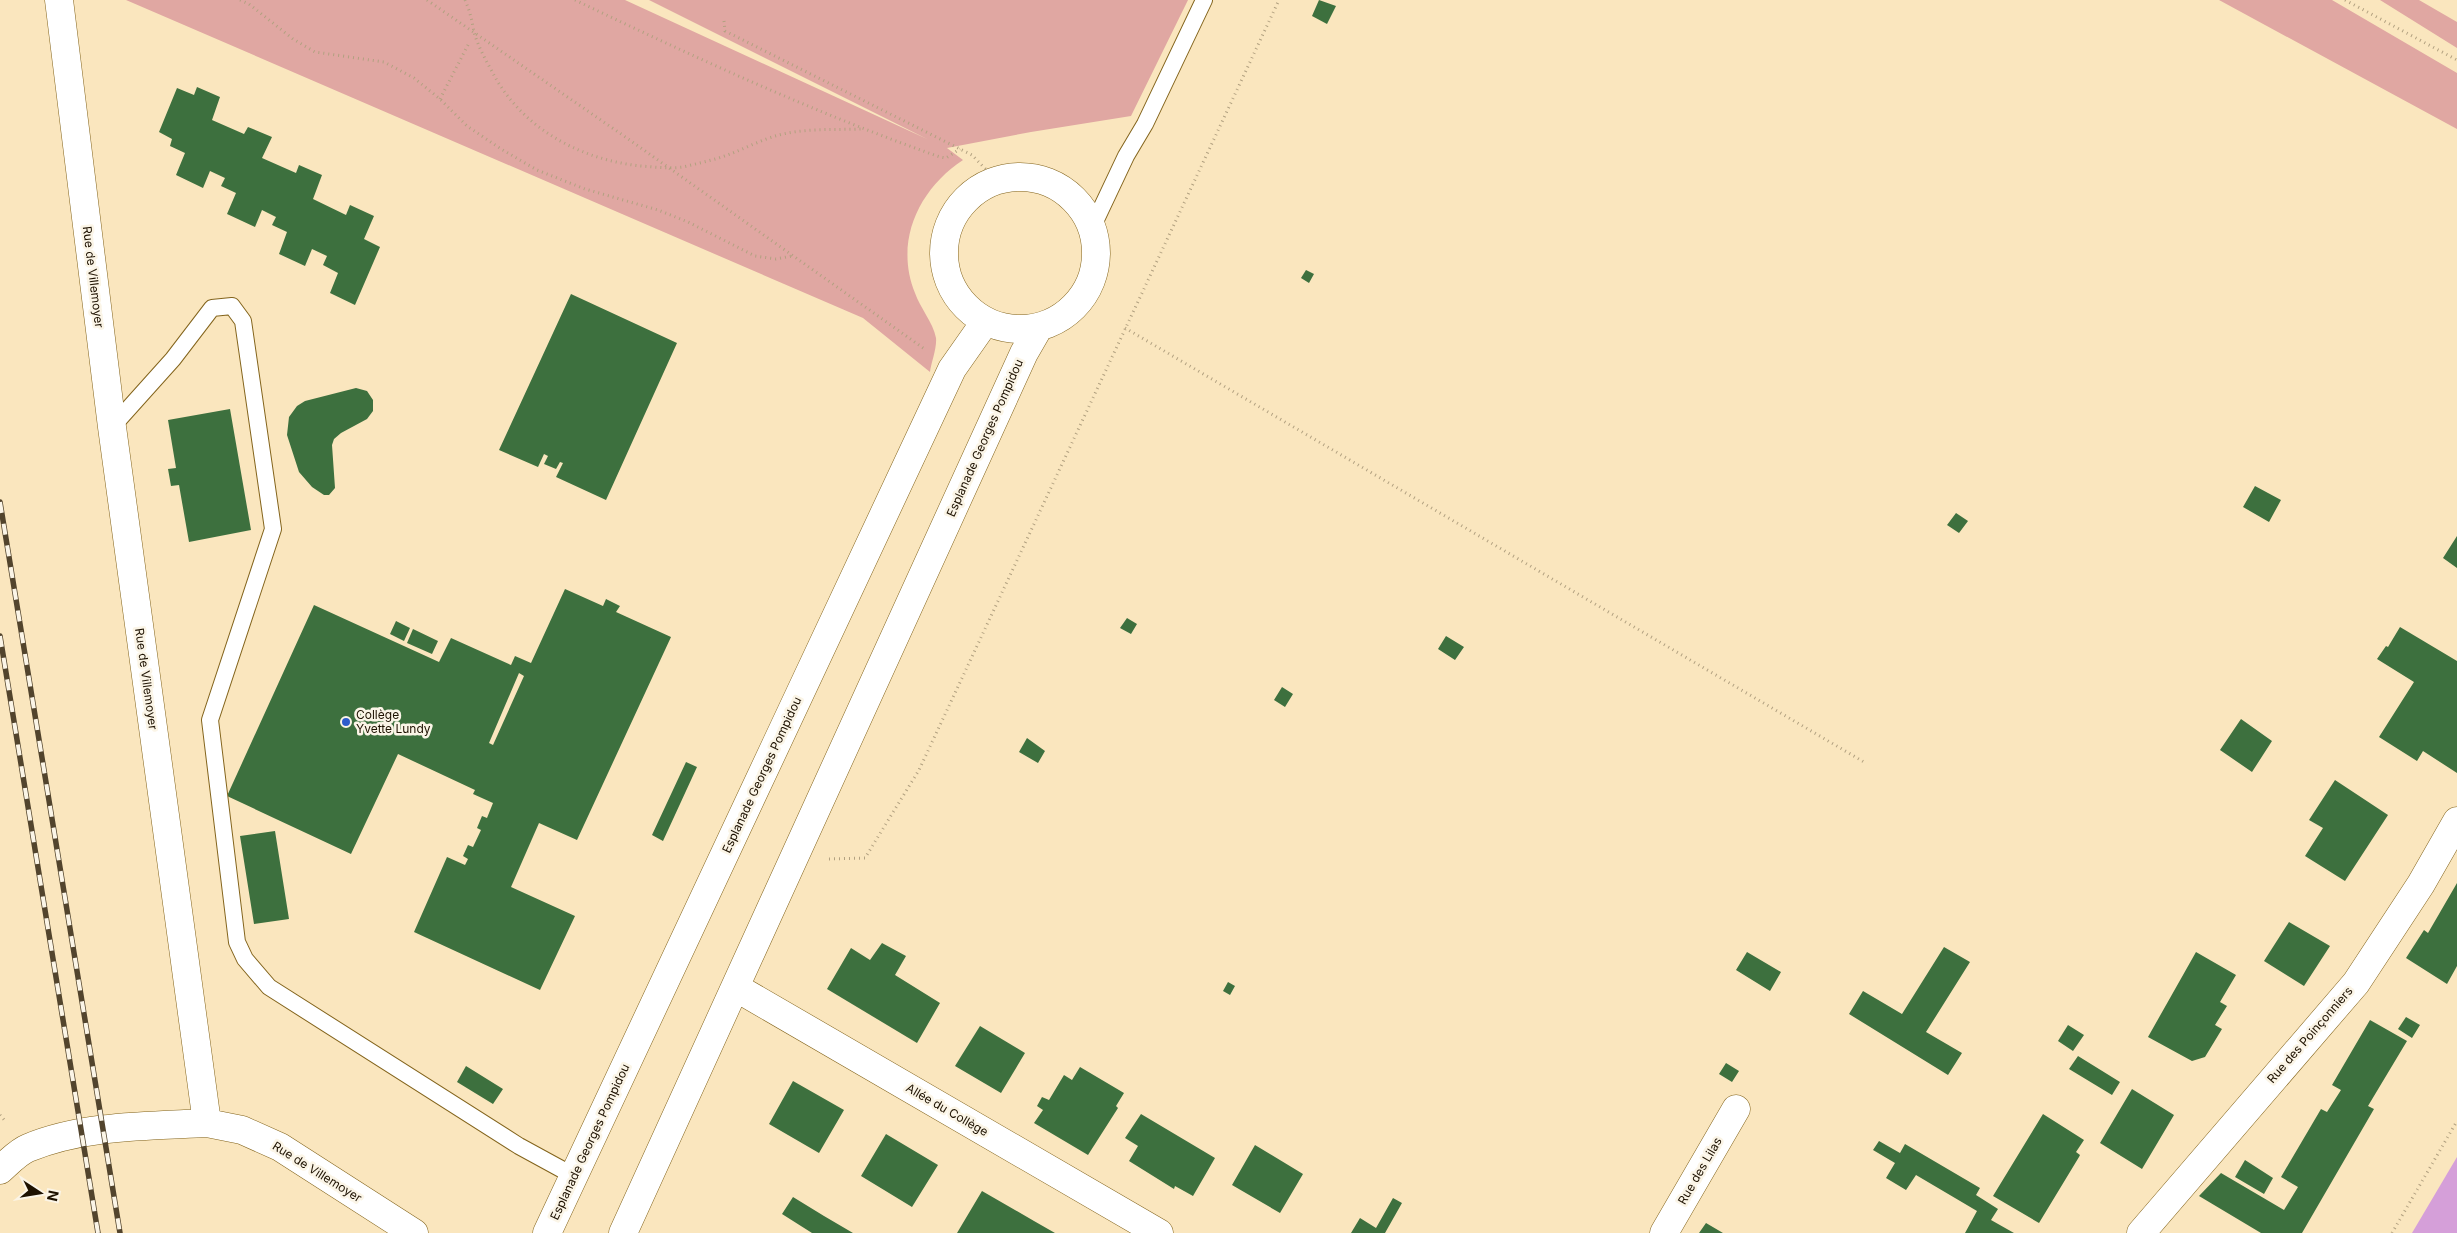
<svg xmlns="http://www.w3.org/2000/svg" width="2457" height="1233" font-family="Inter,sans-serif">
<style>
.green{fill:#e0a7a2}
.water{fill:#d59fd9}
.building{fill:#3d703e;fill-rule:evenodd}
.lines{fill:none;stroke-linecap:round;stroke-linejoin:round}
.lane-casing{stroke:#83641c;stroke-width:18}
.street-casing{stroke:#83641c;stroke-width:29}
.path{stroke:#b2a180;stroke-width:3;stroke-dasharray:1 4;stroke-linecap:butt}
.lane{stroke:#fff;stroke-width:16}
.street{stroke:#fff;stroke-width:28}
.rail-casing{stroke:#52442d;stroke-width:5.5}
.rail{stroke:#fbf5e7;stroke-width:4;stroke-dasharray:11;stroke-linecap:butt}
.poi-dot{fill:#2e5ccb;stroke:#fbf5e7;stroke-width:2}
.labels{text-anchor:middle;stroke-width:5;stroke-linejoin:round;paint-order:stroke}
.street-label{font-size:12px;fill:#1d1100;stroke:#fbf5e7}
.poi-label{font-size:12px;fill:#1d1100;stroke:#fbf5e7;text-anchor:start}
</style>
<rect width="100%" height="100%" fill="#fae6be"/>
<path class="green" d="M126 0H625L927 139 649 0H1188L1131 116 1031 132 947 148 963 160C919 189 894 241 915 293 920 308 933 322 936 338 937 348 931 363 930 372L863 318Z
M2219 0H2332L2457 73V129Z
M2380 0H2419L2457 22V48Z"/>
<path class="water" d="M2457 1157V1233H2412Z"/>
<path class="building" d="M1319 0 1336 6 1327 24 1312 16Z
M197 87 220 97 212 120 244 134 248 127 272 137 262 158 296 173 299 165 322 175 313 199 346 215 350 205 374 216 364 239 380 247 355 305 330 293 338 273 323 265 327 256 312 249 305 266 279 254 287 232 272 225 276 217 262 210 255 227 227 214 236 193 221 186 225 178 210 171 203 188 176 175 185 153 170 146 172 139 159 132 177 88 194 95Z
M1306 270 1314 274 1309 283 1301 278Z
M571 294 677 343 606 500 556 477 563 463 560 462 556 469 544 464 548 456 544 454 538 467 499 450Z
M356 388 367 391 373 400V411L367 419 341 433 334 439 332 445 335 488 329 495H324L312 487 299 472 287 435 289 417 297 406 305 401Z
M230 409 251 530 189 542 179 485 171 486 168 469 176 468 168 420Z
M2255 486 2281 500 2269 522 2243 507Z
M1956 513 1968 521 1959 533 1947 525Z
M2457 536V568L2443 558Z
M565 589 603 606 606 599 620 606 616 612 671 637 577 840 539 823 511 887 575 916 540 990 414 932 447 857 465 865 468 859 463 856 468 845 473 847 481 830 477 828 482 816 487 818 493 803 473 794 475 790 398 754 351 854 227 796 314 605 439 662 451 638 511 665 515 656 531 663ZM519 673 524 676 493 745 489 743Z
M1127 618 1137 624 1131 634 1120 628Z
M396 621 410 628 404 641 390 634Z
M2400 627 2457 661V773L2423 751 2417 761 2379 737 2414 682 2377 659 2386 646 2388 647Z
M413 629 438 641 432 654 407 643Z
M1446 636 1464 647 1455 660 1438 649Z
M1282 687 1293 694 1285 707 1274 700Z
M2241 719 2272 741 2252 772 2220 750Z
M1027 738 1045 751 1038 763 1019 752Z
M686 762 697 767 663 841 652 835Z
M2335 780 2388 815 2345 881 2305 856 2323 828 2309 820Z
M275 831 289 919 254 924 240 836Z
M2457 883V966L2447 984 2406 958 2424 930 2428 933Z
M2289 922 2330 946 2304 986 2264 961Z
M882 943 906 956 895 975 940 1003 917 1043 827 989 851 948 870 960Z
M1944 947 1970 962 1926 1032 1962 1053 1948 1075 1849 1014 1863 991 1902 1014Z
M1747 952 1781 972 1770 991 1736 970Z
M2196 952 2236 975 2220 1002 2227 1006 2215 1025 2222 1029 2205 1057 2192 1061 2148 1037Z
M1228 982 1235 986 1230 995 1223 991Z
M2406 1017 2420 1025 2412 1038 2398 1029Z
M2370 1020 2407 1041 2368 1106 2374 1109 2302 1233H2261L2199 1196 2221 1173 2284 1210 2298 1187 2281 1177 2321 1109 2327 1112 2341 1090 2332 1085Z
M2068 1025 2084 1035 2073 1051 2058 1041Z
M980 1026 1025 1053 1001 1093 955 1066Z
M2078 1056 2120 1082 2112 1095 2069 1069Z
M1726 1063 1739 1071 1732 1082 1719 1074Z
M466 1066 503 1089 493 1104 457 1082Z
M1080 1067 1124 1093 1116 1106 1118 1108 1088 1155 1034 1123 1043 1110 1037 1106 1042 1097 1049 1100 1064 1075 1072 1080Z
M793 1081 844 1110 819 1153 769 1124Z
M2132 1089 2174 1115 2142 1169 2100 1143Z
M1141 1114 1215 1158 1193 1196 1175 1186 1174 1189 1129 1161 1138 1146 1125 1138Z
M2043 1114 2084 1140 2076 1152 2080 1155 2079 1157 2039 1223 1993 1196Z
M886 1134 938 1165 912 1207 861 1176Z
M1879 1141 1900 1153 1905 1144 1980 1188 1976 1195 1998 1209 1991 1220 2014 1233H1965L1977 1211 1916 1175 1906 1190 1886 1178 1895 1163 1873 1150Z
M1255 1145 1303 1174 1280 1213 1232 1185Z
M2245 1160 2273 1178 2264 1194 2235 1177Z
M982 1191 1034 1221 1055 1233H957Z
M793 1197 824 1216 853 1233H812L782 1214Z
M1393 1198 1402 1203 1385 1233H1351L1360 1218 1376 1228Z
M1706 1223 1723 1233H1699Z"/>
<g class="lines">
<g class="lane-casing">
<path id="lane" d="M1092 228 1126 156 1145 124 1204 0
M112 427 173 359 212 308 232 306 243 321 273 529 210 720 237 942 245 959 269 987 519 1146 574 1176"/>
</g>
<g class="street-casing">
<path id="street" d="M59 0 112 427 207 1123 242 1130 280 1147 414 1233
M944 253a76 76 0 1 1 152 0a76 76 0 1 1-152 0Z
M735 987 1159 1233
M0 1170C8 1163 18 1152 28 1148 83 1125 148 1126 207 1123
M547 1233 952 369 985 322
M623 1233 1024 353 1039 327
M1664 1233 1736 1109
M2141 1233 2356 983 2421 884 2457 821"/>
</g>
<path class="path" d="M240 0 249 4 293 39 315 52 384 62 414 78 440 99 467 126 501 149 537 170 585 189 658 210 688 222 755 256 776 259 792 256
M427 0 624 136 926 350
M465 0C470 11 472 21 474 32 478 47 488 64 495 77 525 130 582 160 641 166 655 167 669 169 683 167 699 163 715 160 730 154 746 148 763 139 779 135 806 128 834 130 862 129
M575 0C694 57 815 113 940 157L946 158 960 149
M2345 0 2457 60
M724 21 725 31 972 155 996 180
M440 99 469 43
M1125 328 1864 762
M829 859 865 858 919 770 1279 0
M0 1115 6 1122
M2392 1233 2457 1121"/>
<use href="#lane" class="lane"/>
<use href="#street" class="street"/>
<g class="rail-casing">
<path id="rail" d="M0 502 120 1233
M0 636 98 1233"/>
</g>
<use href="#rail" class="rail"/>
</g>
<circle class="poi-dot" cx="346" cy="722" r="5"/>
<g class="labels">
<g class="street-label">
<text transform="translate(93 277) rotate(83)" y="4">Rue de Villemoyer</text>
<text transform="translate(985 438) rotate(-66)" y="4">Esplanade Georges Pompidou</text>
<text transform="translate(146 679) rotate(82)" y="4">Rue de Villemoyer</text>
<text transform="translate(762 775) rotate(-65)" y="4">Esplanade Georges Pompidou</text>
<text transform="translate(2310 1035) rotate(-49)" y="4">Rue des Poinçonniers</text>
<text transform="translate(947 1110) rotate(30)" y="4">Allée du Collège</text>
<text transform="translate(590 1142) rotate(-65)" y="4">Esplanade Georges Pompidou</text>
<text transform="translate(1700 1171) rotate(-60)" y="4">Rue des Lilas</text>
<text transform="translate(317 1172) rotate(32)" y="4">Rue de Villemoyer</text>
</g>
<g class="poi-label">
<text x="356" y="719">Collège<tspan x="356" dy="14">Yvette Lundy</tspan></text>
</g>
</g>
<g transform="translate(40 1193) rotate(102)" stroke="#fbf5e7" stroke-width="4" paint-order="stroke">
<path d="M0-4L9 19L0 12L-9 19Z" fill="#1d1100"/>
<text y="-8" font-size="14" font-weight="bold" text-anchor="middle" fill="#1d1100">N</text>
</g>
</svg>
